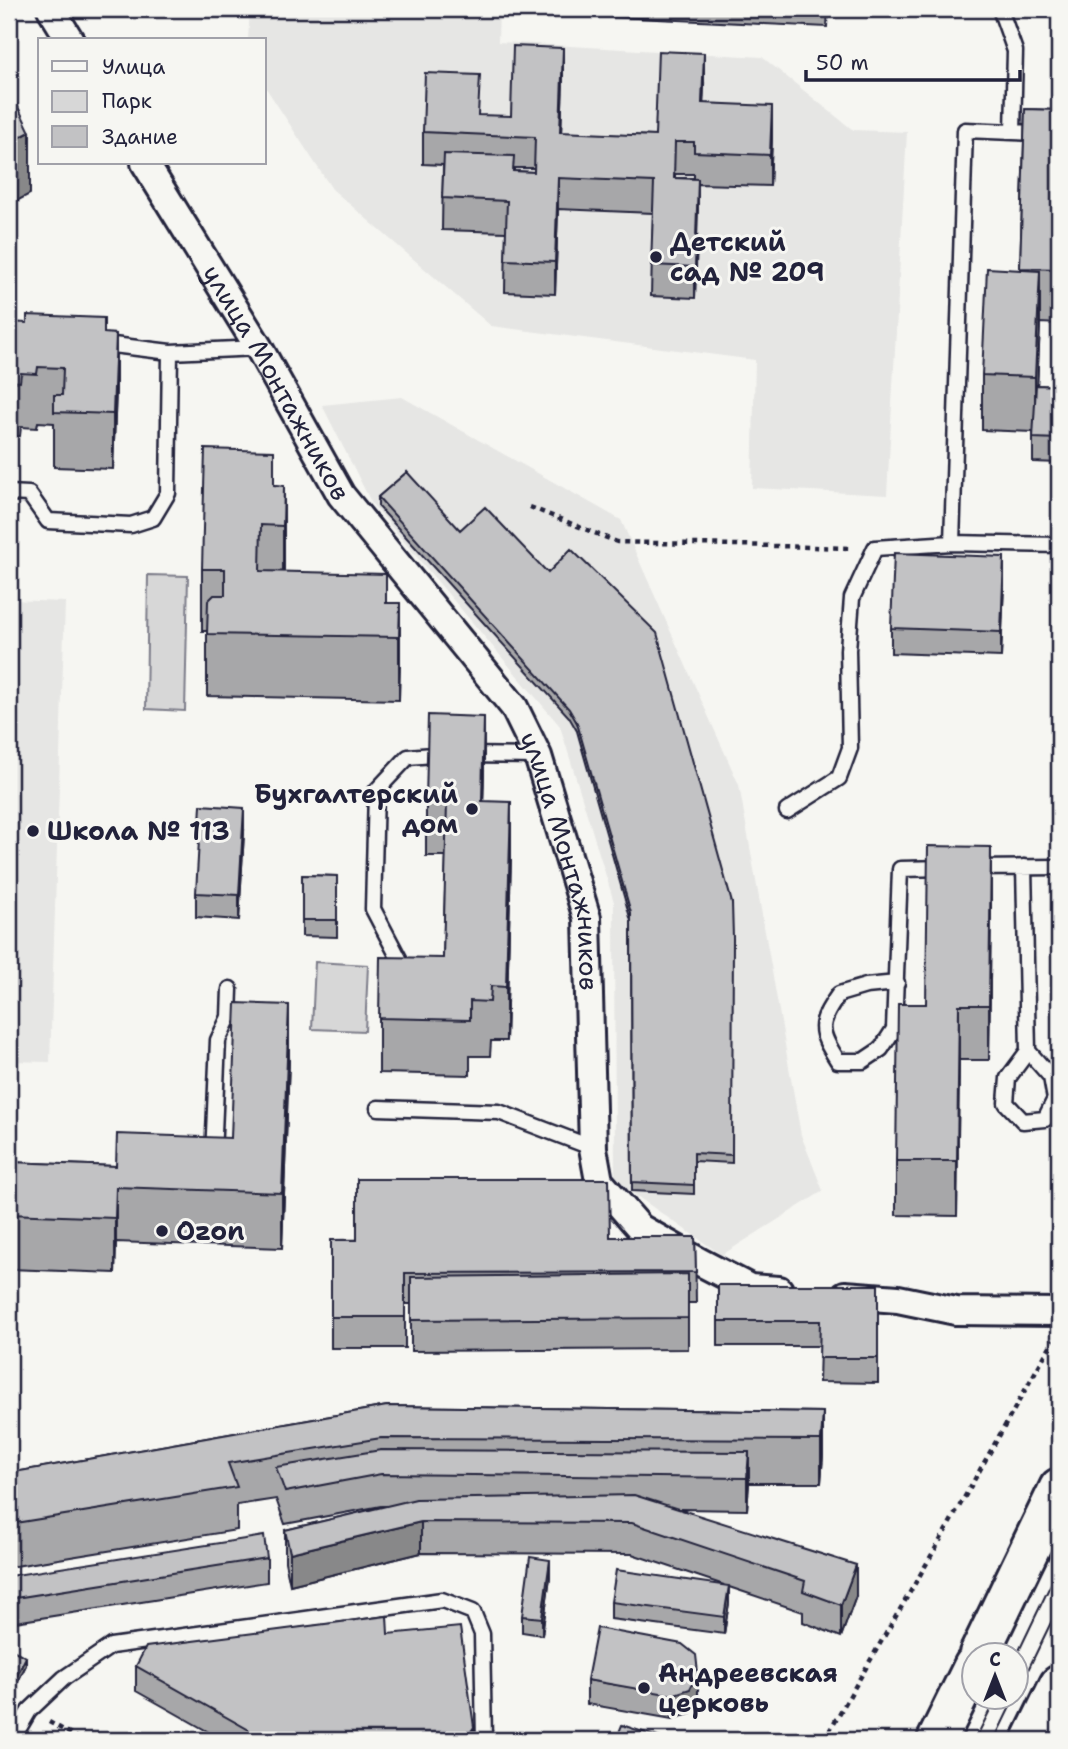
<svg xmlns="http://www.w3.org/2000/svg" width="1068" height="1749" font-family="'Shantell Sans',sans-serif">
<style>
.built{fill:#e6e6e4}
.green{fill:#d7d7d7;stroke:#7c7c89;stroke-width:2}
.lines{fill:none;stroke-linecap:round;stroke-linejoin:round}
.lane-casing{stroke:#22223b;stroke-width:19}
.street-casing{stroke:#22223b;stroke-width:32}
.secondary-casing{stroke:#22223b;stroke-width:44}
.path{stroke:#22223b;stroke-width:4.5;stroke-dasharray:5 5;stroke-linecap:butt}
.lane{stroke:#f6f6f2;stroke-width:14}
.street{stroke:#f6f6f2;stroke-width:26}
.secondary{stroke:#f6f6f2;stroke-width:38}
.tram{stroke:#22223b;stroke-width:2}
.wall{fill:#a7a7a9;stroke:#22223b;stroke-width:2;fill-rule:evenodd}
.shaded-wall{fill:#888889;stroke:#22223b;stroke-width:2}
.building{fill:#c2c2c4;stroke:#22223b;stroke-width:2}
.poi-dot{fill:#22223b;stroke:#f6f6f2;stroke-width:2.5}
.labels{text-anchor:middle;stroke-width:6;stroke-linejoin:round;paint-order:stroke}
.poi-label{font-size:26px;font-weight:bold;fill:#22223b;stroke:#f6f6f2;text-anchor:start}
.street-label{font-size:26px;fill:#22223b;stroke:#f6f6f2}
</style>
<rect width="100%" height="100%" fill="#f6f6f2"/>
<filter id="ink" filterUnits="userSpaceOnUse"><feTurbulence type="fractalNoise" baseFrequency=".0143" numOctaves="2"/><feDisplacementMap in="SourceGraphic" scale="14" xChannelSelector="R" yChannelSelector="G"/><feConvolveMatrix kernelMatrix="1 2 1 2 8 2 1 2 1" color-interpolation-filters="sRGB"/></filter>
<g filter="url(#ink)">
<path class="built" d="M250 9H499L498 42 762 57 853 130 907 132 887 495 752 488 755 360 491 326 332 189 264 85V40H248Z
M402 397 621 520 739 785 801 1135 823 1191 722 1255 615 1181 614 902 560 726 372 504 322 405Z
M9 600 65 602 50 1062 9 1061Z"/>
<path class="green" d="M148 575 188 576 185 711 146 709Z
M315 962 368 965 365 1031 312 1029Z"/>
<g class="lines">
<g class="lane-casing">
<path id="lane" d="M1000 9 1015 51 1013 132 1059 134
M97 343 170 352
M9 493 29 494 48 521 131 525 153 518 168 493 170 352 259 348
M952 543 965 130 1013 132
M466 755 538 756
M787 811 839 778 850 748 848 650 852 598 875 548 952 543 1059 545
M1024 867 1028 1051 1008 1078 1006 1103 1023 1121 1045 1119 1055 1099 1051 1077 1028 1051
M973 868 1059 867
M405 970 373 909 376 791 408 757 446 754
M897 983 866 986 839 994C818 1024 818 1030 838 1061H863L881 1049 894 1029 900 869 946 868
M378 1108 499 1112 593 1148
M213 1156 218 1040 229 1017 230 989
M12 1740 29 1711 64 1678 111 1646 442 1600 473 1612 482 1634 484 1740"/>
</g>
<g class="street-casing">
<g id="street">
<path d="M51 9 70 40"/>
<path id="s1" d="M145 163 259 348 341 495 514 707 538 756 587 918 593 1148 599 1181 640 1228 700 1262 750 1288 779 1290"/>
<path d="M845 1295 898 1299 956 1311 1059 1312"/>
</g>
</g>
<g class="secondary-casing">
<path id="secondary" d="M979 1654 1059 1488
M937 1740 974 1665
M1032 1740 1059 1685"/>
</g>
<path class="path" d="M530 507 617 542 852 548
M49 1722 82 1740
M824 1740 938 1544 1054 1339"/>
<use href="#lane" class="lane"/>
<use href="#street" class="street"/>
<use href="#secondary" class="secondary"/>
<path class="tram" d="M1016 1657 1059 1567
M975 1740 997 1696
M994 1740 1059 1606"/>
</g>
<path class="wall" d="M533 9H828L827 27 533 13Z
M563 79 561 133 655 136 704 85 703 103 772 137 770 186 698 184 695 298 651 296 653 213 558 209 555 294 505 292 506 232 442 230 443 165 423 164V132L511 116ZM514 168H534V172L514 171ZM675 174H694V178H675Z
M1025 109 1059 110V324L1040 323 1037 385 1059 386V463L1033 462V432L982 430V375L1020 270Z
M9 322 104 333 116 388 113 469 54 467V423L38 422 37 428 21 427 20 436H9Z
M407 472 732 903V1163L694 1161V1194L632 1191 631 921 577 731 569 717 378 506V497Z
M274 485 284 486V572L386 603H400L399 700 207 696V631H202V569Z
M1004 582 1001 657 891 653V628Z
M484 772 483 801 511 856 506 1041H491L490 1056H470V1075L379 1073V1018L443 958 446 856H426V801Z
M244 832 239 920 196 917V893Z
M302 875 337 876V937L302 936Z
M991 902 989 1060H959L957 1216 896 1215V1161L926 1004Z
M289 1060 282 1248 116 1242 115 1273 9 1269V1162L116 1166 231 1138Z
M610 1237H695L696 1303H688V1349L411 1351V1304H405V1348H331V1240Z
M718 1285H878V1383L819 1382 820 1346H718Z
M387 1406 823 1412V1455L821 1483H749L747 1510 679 1509 856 1596 841 1637 803 1622V1612L729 1587V1603L724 1634 611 1619V1602L724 1585 632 1554 421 1553 290 1585 285 1562V1530L387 1506H381L285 1524 276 1499 237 1505V1530L9 1567V1473Z
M267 1558V1582L9 1623V1576Z
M550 1577 542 1635 522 1632V1616Z
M388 1634 474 1740H223L136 1691V1666Z
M9 1648 26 1665 13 1692 9 1690Z
M587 1680 698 1698 690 1714 672 1719 587 1704Z"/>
<path class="shaded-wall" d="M563 48V79L560 164V132Z
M704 53V85L702 135V103Z
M772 106V137L770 186V155Z
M30 132V194L9 205V143Z
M558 178V209L555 294V262Z
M698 179V210L695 298V267Z
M1040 271V325L1035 432V377Z
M116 334V388L113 469V414Z
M284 486V548L283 588V526Z
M1004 557V582L1001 657V632Z
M400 603V665L399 700V637Z
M484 717V772L482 856V801Z
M511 802V856L506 1041V987Z
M244 808V832L239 920V895Z
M991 847V902L989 1060V1005Z
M289 1005V1060L282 1248V1193Z
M959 1005V1060L957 1216V1161Z
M116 1187V1242L115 1273V1218Z
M823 1412V1455L821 1483V1440Z
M749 1452V1483L747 1510V1478Z
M421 1522V1553L290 1585V1553Z
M550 1560V1577L542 1635V1618Z
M856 1565V1596L841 1637V1605Z
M729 1586V1603L724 1634V1617Z
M26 1657V1665L13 1692V1683Z
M698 1673V1698L690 1714 672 1719V1695Z
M474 1727V1740H465Z"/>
<path class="building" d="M513 46 563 48 560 132 655 136 658 51 704 53 702 103 772 106 770 155 694 152V142H675L674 178 698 179 695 267 651 265 654 182 558 178 555 262 505 260 507 201 442 198 444 154 514 156 513 171 534 172 535 137 423 132 425 73 480 75 478 115 511 116Z
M9 88 30 132 9 143Z
M1025 109 1059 110V269L1020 268Z
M987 268 1040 271 1035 377 982 375Z
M27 315 104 318V333L116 334 113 414 54 412V395H62L63 368 38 367 37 374 21 373 20 382 9 381V322L27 323Z
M1036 385 1059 386V439L1033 438Z
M205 449 274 451V485L284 486 283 526 261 525 260 571 386 574V603H400L399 637 207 634 208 601 214 595H225V569H202Z
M407 472 460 530 485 507 548 573 571 549 657 633 732 903 733 938 732 1155 694 1153V1185L632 1182 631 913 577 723 569 709 378 497Z
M894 553 1004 557 1001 632 891 628Z
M428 715 484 717 482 801 511 802 506 987 491 986 490 1002 470 1001V1020L379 1018 380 957 443 958 447 802 426 801Z
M201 805 244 808 239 895 196 893Z
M928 846 991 847 989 1005H959L957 1161H896L898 1004H926Z
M302 875 337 876V920H302Z
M236 1003 289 1005 282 1193 116 1187 115 1218 9 1214V1162L116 1166 117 1134 231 1138Z
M357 1179H609L610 1237H695L696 1272 405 1273V1317H331V1240H357Z
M688 1274V1318L411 1320V1277Z
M718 1285H878V1358H819L820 1321H718Z
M387 1406 823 1412 821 1440 381 1438 228 1463 237 1487 9 1524V1473Z
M381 1450 749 1452 747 1478 381 1474 285 1492 276 1467Z
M634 1495 856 1565 841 1605 803 1591 805 1581 632 1523 421 1522 290 1553 285 1530 416 1499Z
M264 1536 267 1558 9 1599V1576Z
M530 1557 550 1560 542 1618 522 1616Z
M616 1570 729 1586 724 1617 611 1602Z
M387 1616 388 1634 460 1627 474 1727 465 1740H255L249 1730 136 1666 146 1647Z
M597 1628 682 1644 696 1655 698 1673 690 1689 672 1695 587 1680Z
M9 1648 26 1657 13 1683 9 1681Z
M622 1725 667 1740H616Z"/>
</g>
<g class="poi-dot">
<circle cx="656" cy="257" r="7"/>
<circle cx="472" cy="809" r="7"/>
<circle cx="33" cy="831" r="7"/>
<circle cx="162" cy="1231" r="7"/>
<circle cx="644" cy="1688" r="7"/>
</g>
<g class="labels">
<g class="poi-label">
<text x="670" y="251">Детский<tspan x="670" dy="30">сад № 209</tspan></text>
<text x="458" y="803" text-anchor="end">Бухгалтерский<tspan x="458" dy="30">дом</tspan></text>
<text x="47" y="840">Школа № 113</text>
<text x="176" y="1240">Ozon</text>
<text x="658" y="1682">Андреевская<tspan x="658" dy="30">церковь</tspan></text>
</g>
<g class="street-label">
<text dy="9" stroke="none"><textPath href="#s1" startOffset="256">улица Монтажников</textPath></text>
<text dy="9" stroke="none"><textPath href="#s1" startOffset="822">улица Монтажников</textPath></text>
</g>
</g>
<rect width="1068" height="1749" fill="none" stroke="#f6f6f2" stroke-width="35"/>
<rect x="18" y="18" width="1033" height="1714" fill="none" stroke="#22223b" stroke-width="2.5" filter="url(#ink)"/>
<rect x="38" y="38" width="228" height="126" fill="#f6f6f2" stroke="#a1a1a9" stroke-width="2"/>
<rect x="52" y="61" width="35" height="10" fill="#f6f6f2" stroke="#a1a1a9" stroke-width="2"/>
<text x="102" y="74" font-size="21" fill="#22223b">Улица</text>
<rect x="52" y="91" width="35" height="21" fill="#d7d7d7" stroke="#a1a1a9" stroke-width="2"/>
<text x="102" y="108" font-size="21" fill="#22223b">Парк</text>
<rect x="52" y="126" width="35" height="21" fill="#c2c2c4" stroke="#a1a1a9" stroke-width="2"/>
<text x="102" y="144" font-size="21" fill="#22223b">Здание</text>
<g transform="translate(995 1676)"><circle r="33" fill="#f6f6f2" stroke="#a1a1a9" stroke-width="2"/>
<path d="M0-5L12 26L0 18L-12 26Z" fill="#22223b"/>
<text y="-10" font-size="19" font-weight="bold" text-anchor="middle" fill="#22223b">С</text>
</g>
<path d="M806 70v10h214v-10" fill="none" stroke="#22223b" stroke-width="3.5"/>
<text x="816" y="70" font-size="21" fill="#22223b" stroke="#f6f6f2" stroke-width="5" paint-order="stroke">50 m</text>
</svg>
